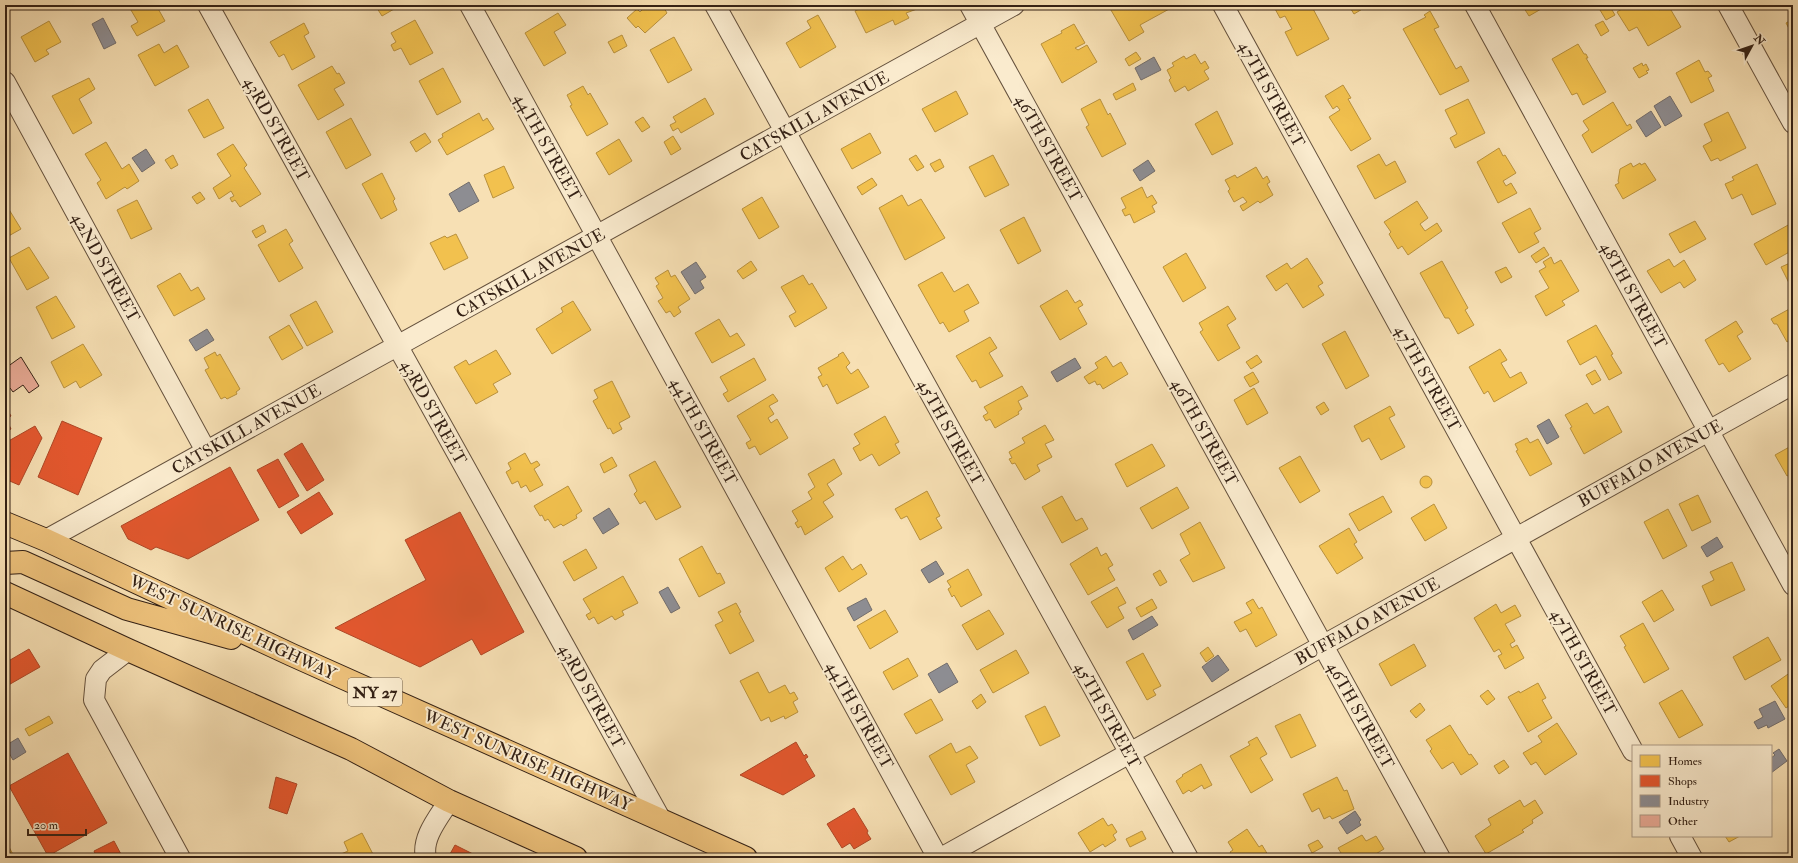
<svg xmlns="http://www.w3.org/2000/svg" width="1798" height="863" font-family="'IM FELL Double Pica',serif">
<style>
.homes{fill:#f2c14e;stroke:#b9913d}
.shops{fill:#e4572e;stroke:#af4726}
.industry{fill:#8d8d92;stroke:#726d6c}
.building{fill:#ecad99;stroke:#342115}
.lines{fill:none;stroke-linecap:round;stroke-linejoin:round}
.minor-casing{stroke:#65513d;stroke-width:22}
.highway-casing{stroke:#342115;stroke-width:24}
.minor{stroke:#faebce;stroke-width:20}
.highway{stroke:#ecc07a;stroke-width:22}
.labels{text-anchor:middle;stroke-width:4;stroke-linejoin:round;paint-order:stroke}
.shield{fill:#faebce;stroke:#6f5e4c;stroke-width:1}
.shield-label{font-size:16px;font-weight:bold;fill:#342115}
.street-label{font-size:17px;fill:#342115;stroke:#faebce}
</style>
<rect width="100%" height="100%" fill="#f7e0b4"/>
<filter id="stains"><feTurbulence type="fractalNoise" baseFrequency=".005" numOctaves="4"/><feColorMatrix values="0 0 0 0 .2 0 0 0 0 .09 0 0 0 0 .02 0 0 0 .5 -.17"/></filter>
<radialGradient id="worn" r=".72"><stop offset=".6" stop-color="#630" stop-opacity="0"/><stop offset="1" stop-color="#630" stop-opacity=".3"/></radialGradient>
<path class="homes" d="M128 5H156L165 21 137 36 131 26 138 22Z
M304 5H315L306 9Z
M375 5H401L382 16Z
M647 5H665L666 6 664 8 667 13 645 33 638 26 636 28 627 18 637 9 640 12Z
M766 5H776L768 9Z
M867 5H915L917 9 906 13 909 18 895 25 893 20 866 33 855 11Z
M1108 5H1170L1171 8 1140 25 1144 32 1129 41Z
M1277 5H1311L1329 39 1297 56 1285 32 1292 29 1285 16 1280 18 1274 7Z
M1351 5H1362L1364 8 1354 14 1349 6Z
M1522 5H1548L1529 16Z
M1609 5 1615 15 1606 20 1600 10Z
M1628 5H1656L1659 10 1668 5 1681 27 1648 46 1637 27 1629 31 1617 12Z
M1430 11 1439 27 1434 29 1456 69 1461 66 1469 81 1440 95 1403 29 1426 17 1424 15Z
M558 13 566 25 554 32 566 53 544 66 525 33Z
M818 15 836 47 800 68 786 43 811 28 807 21Z
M1793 19V36L1786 23Z
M415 20 433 53 410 65 401 48 394 51 391 45 396 42 391 33Z
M49 21 61 42 46 50 49 54 35 62 21 37Z
M1603 21 1609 31 1601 36 1595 25Z
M304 23 309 33 304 36 315 57 292 70 284 54 279 57 270 42Z
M1074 24 1085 43 1075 48 1078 50 1087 45 1097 62 1062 83 1041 44 1062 33 1061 31Z
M622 35 627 46 614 53 608 42Z
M674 37 692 70 668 83 650 50Z
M159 44 164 53 177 45 189 67 155 86 138 55Z
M1578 44 1584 54H1586L1588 58H1586L1606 92 1583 105 1577 93 1572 95 1552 59Z
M1136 52 1141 59 1129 66 1125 59Z
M1195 54 1201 64 1205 61 1209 68 1204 71 1209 79 1188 91 1185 86 1175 92 1169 80 1171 78 1167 70 1174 66 1172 63 1184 56 1186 59Z
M1699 60 1705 72 1708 71 1712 76 1708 78 1714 91 1691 103 1676 73Z
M1642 63 1643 66 1646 64 1649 70 1646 71 1648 73 1639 78 1633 68Z
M332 66 337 74 339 73 345 83 334 89 344 105 318 120 298 85Z
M443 68 461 102 437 115 419 81Z
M89 78 95 89 79 99 92 123 73 134 52 96Z
M1133 83 1136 90 1116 100 1113 94Z
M1343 85 1351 98 1348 99 1371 139 1351 151 1329 117 1340 110 1337 106 1333 109 1325 96Z
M583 86 588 95 590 93 608 124 587 136 570 106 572 105 567 95Z
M956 91 968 114 935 132 922 109Z
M705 98 714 114 681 133 678 128 673 131 670 125 676 122 673 117Z
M208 99 224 128 204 138 188 110Z
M1100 99 1108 115 1110 113 1126 144 1102 157 1086 127 1089 125 1081 109Z
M1468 99 1485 133 1455 148 1450 138 1457 134 1445 110Z
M1613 102 1627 126 1630 124 1632 128 1592 153 1582 135 1589 130 1583 121Z
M1217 111 1233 144 1212 155 1195 124Z
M1728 112 1746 148 1720 161 1718 158 1711 161 1703 146 1712 141 1704 124Z
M479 113 483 121 487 118 494 129 447 155 438 140 443 137 442 134Z
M643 117 650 127 642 132 635 122Z
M351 118 371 155 346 169 326 132Z
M425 133 431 142 416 152 410 142Z
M870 133 881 153 852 169 841 149Z
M673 136 681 149 671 155 664 142Z
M619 139 632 161 609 175 596 153Z
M106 142 122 169 129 164 139 181 127 189 125 187 106 199 97 183 101 180 85 154Z
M233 144 247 165 244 168 261 194 240 207 235 200 232 202 230 198 234 196 231 191 219 199 213 188 231 176 217 154Z
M1499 148 1503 156 1505 155 1516 173 1503 181 1506 186 1511 183 1517 193 1498 203 1477 162Z
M1379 154 1386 166 1395 161 1406 182 1375 199 1357 166Z
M173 155 178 165 171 169 165 160Z
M916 155 924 167 917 171 909 159Z
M993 155 1009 185 985 197 969 167Z
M940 159 944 167 935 172 930 164Z
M1631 163 1633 167 1640 163 1641 165 1645 163 1656 180 1623 199 1615 185 1619 183 1618 181 1620 169Z
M1757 164 1776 204 1752 215 1742 194 1732 199 1725 184 1734 180 1732 177Z
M504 166 514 188 493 198 484 175Z
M1256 167 1263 179 1267 176 1270 182 1267 184 1273 195 1260 203 1258 201 1243 211 1240 206 1247 202 1243 197 1234 202 1228 191 1230 189 1225 180 1235 175 1237 178Z
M382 173 395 199 393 201 397 210 381 219 362 184Z
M872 178 877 185 862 195 857 187Z
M1142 187 1147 198 1152 195 1157 203 1152 206 1155 212 1134 223 1130 214 1125 216 1122 210 1126 208 1121 198Z
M200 192 205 199 197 204 192 197Z
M902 195 908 206 921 199 945 238 905 260 879 208Z
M762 197 779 227 759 239 742 209Z
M137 200 152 229 131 239 117 210Z
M1417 201 1428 218 1420 224 1425 231 1437 223 1442 231 1408 255 1402 246 1398 249 1389 234 1391 232 1384 222Z
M5 203 21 229 5 238Z
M1530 208 1541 229 1534 233 1539 242 1519 253 1502 223Z
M1024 217 1041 251 1018 264 1000 230Z
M1695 221 1706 239 1680 253 1669 234Z
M1790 224 1793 228V250L1766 265 1754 244Z
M263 225 266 232 256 238 252 231Z
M286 229 293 241 289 244 303 268 279 282 258 245Z
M456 234 468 258 444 270 430 243 445 236 447 238Z
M29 247 49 278 27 290 9 258Z
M1544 247 1549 255 1536 263 1531 256Z
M1186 253 1206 288 1183 302 1163 267Z
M1551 257 1554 264 1561 260 1579 291 1562 301 1565 305 1546 316 1535 296 1549 288 1539 271 1546 267 1543 262Z
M1307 258 1323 283 1318 286 1324 295 1303 308 1287 283 1276 291 1266 276 1287 263 1291 269Z
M1669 259 1674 267 1684 260 1696 280 1684 288 1680 282 1661 293 1647 271Z
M751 261 757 270 743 279 737 271Z
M1442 261 1468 308 1465 310 1474 325 1458 334 1449 318H1445L1420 273Z
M1790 263 1793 269V283L1790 285 1781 267Z
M1506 267 1512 277 1501 283 1495 272Z
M668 270 671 277 675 275 690 299 678 307 681 312 674 317 670 311 666 313 658 301 663 298 656 286 659 284 655 278Z
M942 272 954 292 968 284 979 303 964 311 969 321 949 332 943 322 940 324 918 285Z
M180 273 191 291 198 287 205 299 174 316 157 286Z
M803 275 809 285 812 283 827 308 795 327 789 316 796 312 781 287Z
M1067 290 1075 303 1080 300 1083 305 1078 308 1087 324 1060 340 1040 306Z
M56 296 75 327 52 339 36 307Z
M316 301 333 332 307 346 290 315Z
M573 301 591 330 552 354 536 329 563 312 561 308Z
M1228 306 1236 319 1227 325 1240 348 1218 361 1200 332 1203 330 1199 323Z
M1793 307V338L1787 342 1777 324H1774L1771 319Z
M719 319 730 337 737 333 745 345 712 363 695 333Z
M1736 321 1743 332 1737 336 1751 359 1729 372 1723 363 1719 365 1705 340Z
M289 325 303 348 282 360 269 337Z
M1596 325 1613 354 1611 355 1622 373 1609 380 1596 356 1580 365 1567 341Z
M1345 331 1369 376 1346 389 1322 344Z
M990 337 997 348 989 353 1003 376 980 388 976 380 972 382 956 356Z
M83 344 102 375 80 388 76 381 64 388 51 362Z
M1500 349 1507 360 1501 363 1510 378 1521 372 1527 383 1494 402 1488 391 1484 394 1469 367Z
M496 350 511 374 493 384 498 392 476 404 454 367 466 360 469 365Z
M215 352 217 356 220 354 240 389 236 392 237 394 227 399 225 397 221 399 205 370 209 368 204 358Z
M843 352 850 363 846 367 851 374 858 369 869 387 837 404 827 384 823 387 818 377 822 375 818 368 839 356 838 355Z
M1257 355 1262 362 1251 369 1246 362Z
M1106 356 1113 367 1121 362 1128 374 1103 389 1100 384 1097 385 1095 381 1089 384 1084 377 1098 368 1095 363Z
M754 358 766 380 728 402 723 394 728 391 720 377Z
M1595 370 1601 380 1592 385 1586 375Z
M1253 372 1259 382 1250 387 1244 377Z
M612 381 630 417 619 423 622 429 613 434 610 428 608 429 593 401 598 398 594 390Z
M1022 386 1028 396 1018 401 1022 409 1018 412 1019 414 995 428 990 419 986 421 983 416 988 413 984 407Z
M1254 388 1268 413 1247 425 1234 400Z
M773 394 778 401 769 406 774 414 768 418 771 423 777 419 788 438 760 455 755 446 749 449 746 443 751 440 737 416Z
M1324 402 1329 410 1321 415 1316 407Z
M1587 403 1594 414 1608 406 1622 432 1584 454 1570 428 1572 427 1565 415Z
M1390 406 1395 415 1389 418 1405 447 1381 460 1369 438 1362 442 1354 426Z
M885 416 899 442 895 444 900 453 879 466 872 454 860 461 853 448 860 444 854 434Z
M1045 425 1054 440 1045 444 1052 457 1037 465 1040 471 1025 480 1015 463 1012 464 1009 459 1012 458 1009 452 1025 443 1022 438Z
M1527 438 1530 443 1538 439 1552 464 1530 476 1516 451 1518 450 1515 444Z
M1152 444 1165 466 1127 487 1115 464Z
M1793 445V473L1787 476 1775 455Z
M525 453 531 464 537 461 540 465 534 469 543 485 530 492 526 485 521 488 518 481 512 484 506 472 511 469 508 463Z
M1300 456 1320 491 1300 503 1279 468Z
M612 457 617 466 604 473 600 464Z
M834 459 842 474 827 484 834 495 823 502 833 517 805 535 801 526 798 528 795 523 798 521 792 511 812 499 808 492 815 487 808 474Z
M655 461 681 507 656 520 645 501 640 504 634 494 637 491 629 475Z
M1420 482a6 6 0 1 1 12 0a6 6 0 1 1-12 0Z
M568 486 582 511 576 515 577 518 563 526 561 524 554 528 548 519 545 521 542 515 540 516 534 506Z
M1177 487 1189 508 1152 529 1140 508Z
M927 491 940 516 936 518 942 528 920 540 907 516 901 519 895 509Z
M1698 495 1711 522 1692 531 1679 504Z
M1062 496 1076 521 1082 518 1088 529 1062 543 1042 507Z
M1383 496 1392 512 1359 531 1349 514Z
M1434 504 1447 528 1425 541 1411 518Z
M1668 509 1687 546 1663 559 1644 522Z
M1200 522 1225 568 1193 582 1180 560 1190 554 1180 534Z
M1349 528 1357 542 1354 544 1363 558 1337 574 1319 546Z
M702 546 717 574 720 573 725 583 699 597 679 559Z
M1097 547 1101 556 1106 553 1113 565 1108 568 1115 580 1088 595 1070 564Z
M586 549 597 568 574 581 563 562Z
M843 556 852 570 861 564 867 574 839 592 825 568Z
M1732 562 1745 590 1711 606 1702 586 1714 580 1710 572Z
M968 569 982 595 961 607 954 595 952 597 948 589 951 587 947 581Z
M1160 570 1167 582 1160 586 1153 574Z
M623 576 638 603 622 611 624 615 615 620 612 616 598 624 594 617 589 620 586 615 591 612 583 599Z
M1117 587 1126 603 1118 607 1124 618 1107 628 1091 602Z
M1662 590 1674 610 1654 622 1642 602Z
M1152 599 1157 608 1141 617 1136 608Z
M1253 599 1259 609 1262 607 1277 635 1256 647 1246 629 1240 632 1234 622 1252 613 1246 603Z
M736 603 741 612 739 613 754 641 730 654 715 625 723 621 718 612Z
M1496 604 1501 613 1515 605 1521 616 1505 624 1515 641 1510 644 1512 648 1517 645 1524 658 1505 669 1498 656 1502 654 1499 649 1494 652 1474 618Z
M885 610 898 632 870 649 857 626Z
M989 610 1004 634 977 650 962 625Z
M1643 623 1669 669 1644 683 1624 647 1626 646 1620 636Z
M1768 637 1781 660 1745 680 1733 657Z
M1414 644 1426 666 1391 686 1379 664Z
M1208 647 1214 656 1206 662 1200 653Z
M1016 650 1029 673 993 693 980 670Z
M1143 653 1161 686 1153 690 1156 695 1147 700 1126 662Z
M908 658 918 676 893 690 883 672Z
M758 672 769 693 785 685 790 694 794 692 798 699 793 702 798 712 785 719 784 716 771 722 769 717 761 721 740 681Z
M1791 672 1793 675V703L1786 708 1771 686Z
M1538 683 1546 698 1542 700 1552 718 1528 732 1508 697 1519 691 1520 693Z
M1488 690 1495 699 1487 705 1480 696Z
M1682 690 1703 725 1679 738 1659 703Z
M981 694 986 702 977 709 972 701Z
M931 699 943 720 916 734 904 714Z
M1420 703 1425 710 1416 718 1410 711Z
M1045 706 1060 736 1040 746 1025 716Z
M1300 714 1316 746 1291 758 1275 726Z
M49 716 53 723 29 736 25 729Z
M1557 723 1577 754 1545 775 1536 762 1531 765 1523 753 1542 742 1538 736Z
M1450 725 1469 755 1471 754 1478 764 1461 775 1453 762 1442 769 1430 751 1432 749 1426 740Z
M1257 737 1267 754 1260 758 1273 780 1251 793 1230 756 1250 745 1248 742Z
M951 743 956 753 970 746 978 758 966 765 975 782 951 795 929 756Z
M1504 760 1509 767 1499 774 1494 766Z
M1201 764 1212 785 1204 789 1202 785 1191 792 1189 790 1183 794 1176 781 1183 776 1182 775Z
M1337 777 1344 791 1347 790 1354 809 1332 819 1330 816 1324 819 1319 808 1312 812 1303 794Z
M1520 800 1524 807 1535 800 1543 813 1532 820 1533 823 1522 830 1524 832 1486 854 1475 836 1491 825 1488 819Z
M1103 818 1108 826 1112 824 1117 832 1113 835 1116 840 1105 847 1103 844 1090 852 1078 833Z
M1247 829 1259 847 1262 845 1268 855 1264 858H1234L1230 852 1233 850 1228 842Z
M1142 831 1146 839 1130 847 1126 839Z
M362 833 375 858H343L341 854 348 851 344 842Z
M1362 835 1366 841 1376 836 1384 849 1369 858H1344L1338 848Z
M1725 836H1740L1729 842Z
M1318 840 1323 847 1312 853 1308 845Z
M9 847 15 858H5V850Z"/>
<path class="shops" d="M7 409 11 416 6 419 11 429 5 432V410Z
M62 421 102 438 78 495 38 477Z
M35 426 42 438 19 485 5 479V443Z
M302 443 324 480 307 491 284 454Z
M278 459 299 496 279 508 257 470Z
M230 467 259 520 188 559 156 547 151 550 128 539 121 526Z
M319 492 333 514 301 534 287 512Z
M460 512 524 632 481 655 472 639 420 667 335 628 426 580 405 540Z
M29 649 40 667 5 687V663Z
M796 742 804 756 806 754 808 757 805 759 815 776 783 795 740 775Z
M68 753 107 823 48 856 9 786Z
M276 777 297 784 287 814 269 808Z
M854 808 868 831 867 833 871 839 854 849 850 843 842 848 827 824Z
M114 841 123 858H97L94 851Z
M455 845 481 858H452L450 854Z"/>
<path class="industry" d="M103 18 116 43 104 49 92 24Z
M1154 57 1161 70 1141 80 1135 68Z
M1670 96 1682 116 1665 126 1654 106Z
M1651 111 1661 127 1646 137 1636 121Z
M146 149 155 163 142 172 132 158Z
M1148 160 1155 171 1140 181 1133 170Z
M469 182 479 201 459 212 449 194Z
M696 262 706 277 700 281 704 288 695 294 681 272Z
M207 329 214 340 196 351 189 340Z
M1075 358 1081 368 1057 382 1051 372Z
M1549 419 1559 437 1547 444 1537 426Z
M609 508 619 524 603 534 593 518Z
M1717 537 1723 547 1707 557 1701 547Z
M936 561 944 574 929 583 921 570Z
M668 587 680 608 671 613 659 592Z
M866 598 872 610 854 621 847 608Z
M1152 616 1158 625 1133 640 1128 630Z
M1218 655 1229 670 1212 682 1202 667Z
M947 663 958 682 939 693 928 674Z
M1775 701 1785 719 1768 728 1767 725 1758 729 1754 722 1763 717 1759 709Z
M18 738 26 752 13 760 5 746Z
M1779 749 1787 761 1771 773V758L1775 755 1773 753Z
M1355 811 1361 820 1359 822 1361 825 1347 834 1339 822Z"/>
<path class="building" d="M21 357 39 386 29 393 23 385 13 392 10 388 5 391V364L7 367Z"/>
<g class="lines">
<g class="minor-casing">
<path id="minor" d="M208 5 661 820
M470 5 938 858
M715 5 1188 858
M970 5 1440 858
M1223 5 1633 751
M1475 5 1793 585
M1728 5 1793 123
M5 82 206 451
M46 540 1014 5
M128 650 102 670 96 679 94 700 180 858
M1680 836 1692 858
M426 858C421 838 439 817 449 801
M941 858 1793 384"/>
</g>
<g class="highway-casing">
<path id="highway" d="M5 523 46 540 292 655 746 858
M5 563 23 562 127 609 231 638
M5 593 128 650 351 749 449 801 576 858"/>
</g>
<use href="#minor" class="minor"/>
<use href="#highway" class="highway"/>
</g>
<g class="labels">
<rect class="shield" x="348" y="678" width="54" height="28" rx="3"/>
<g class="shield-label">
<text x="375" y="698">NY 27</text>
</g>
<g class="street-label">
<text transform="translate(1272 94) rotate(61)" y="6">47TH STREET</text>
<text transform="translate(814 116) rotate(-29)" y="6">CATSKILL AVENUE</text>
<text transform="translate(277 129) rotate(61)" y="6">43RD STREET</text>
<text transform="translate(548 147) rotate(61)" y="6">44TH STREET</text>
<text transform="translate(1049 148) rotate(61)" y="6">46TH STREET</text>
<text transform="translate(106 267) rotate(61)" y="6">42ND STREET</text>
<text transform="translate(530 273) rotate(-29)" y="6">CATSKILL AVENUE</text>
<text transform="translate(1634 295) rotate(61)" y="6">48TH STREET</text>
<text transform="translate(1428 378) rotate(61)" y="6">47TH STREET</text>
<text transform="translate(434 412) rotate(61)" y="6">43RD STREET</text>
<text transform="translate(246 429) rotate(-29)" y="6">CATSKILL AVENUE</text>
<text transform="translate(704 431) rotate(61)" y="6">44TH STREET</text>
<text transform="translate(951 432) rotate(61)" y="6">45TH STREET</text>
<text transform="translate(1205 432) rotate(61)" y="6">46TH STREET</text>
<text transform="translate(1650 463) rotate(-29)" y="6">BUFFALO AVENUE</text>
<text transform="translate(1367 621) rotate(-29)" y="6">BUFFALO AVENUE</text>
<text transform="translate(233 627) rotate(25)" y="6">WEST SUNRISE HIGHWAY</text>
<text transform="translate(1584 662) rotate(61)" y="6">47TH STREET</text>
<text transform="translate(592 696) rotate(61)" y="6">43RD STREET</text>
<text transform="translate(860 715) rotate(61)" y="6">44TH STREET</text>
<text transform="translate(1108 715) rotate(61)" y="6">45TH STREET</text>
<text transform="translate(1361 715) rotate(61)" y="6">46TH STREET</text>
<text transform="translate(528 760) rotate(24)" y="6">WEST SUNRISE HIGHWAY</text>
</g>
</g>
<rect width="1798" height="863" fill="none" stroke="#f7e0b4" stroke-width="20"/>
<rect x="6" y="6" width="1786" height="851" fill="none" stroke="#342115" stroke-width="2"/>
<rect x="10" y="10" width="1778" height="843" fill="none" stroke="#342115"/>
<rect x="1632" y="745" width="140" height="92" fill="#faebce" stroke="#ab9a84"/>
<rect x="1640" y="755" width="20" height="12" fill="#f2c14e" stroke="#ab9a84"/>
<text x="1668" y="765" font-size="12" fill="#342115">Homes</text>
<rect x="1640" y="775" width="20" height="12" fill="#e4572e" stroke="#ab9a84"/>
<text x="1668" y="785" font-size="12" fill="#342115">Shops</text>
<rect x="1640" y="795" width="20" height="12" fill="#8d8d92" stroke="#ab9a84"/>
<text x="1668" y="805" font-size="12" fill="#342115">Industry</text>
<rect x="1640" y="815" width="20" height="12" fill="#ecad99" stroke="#ab9a84"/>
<text x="1668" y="825" font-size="12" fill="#342115">Other</text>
<g transform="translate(1752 46) rotate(50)" stroke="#faebce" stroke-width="3" paint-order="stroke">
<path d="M0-3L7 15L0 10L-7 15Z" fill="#342115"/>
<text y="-6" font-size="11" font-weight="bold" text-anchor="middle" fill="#342115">N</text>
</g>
<path d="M28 829v6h58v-6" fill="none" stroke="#342115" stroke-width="2"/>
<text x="34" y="829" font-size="12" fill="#342115" stroke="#faebce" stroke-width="3" paint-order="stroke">20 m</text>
<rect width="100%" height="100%" filter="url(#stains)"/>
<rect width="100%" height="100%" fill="url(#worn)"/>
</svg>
